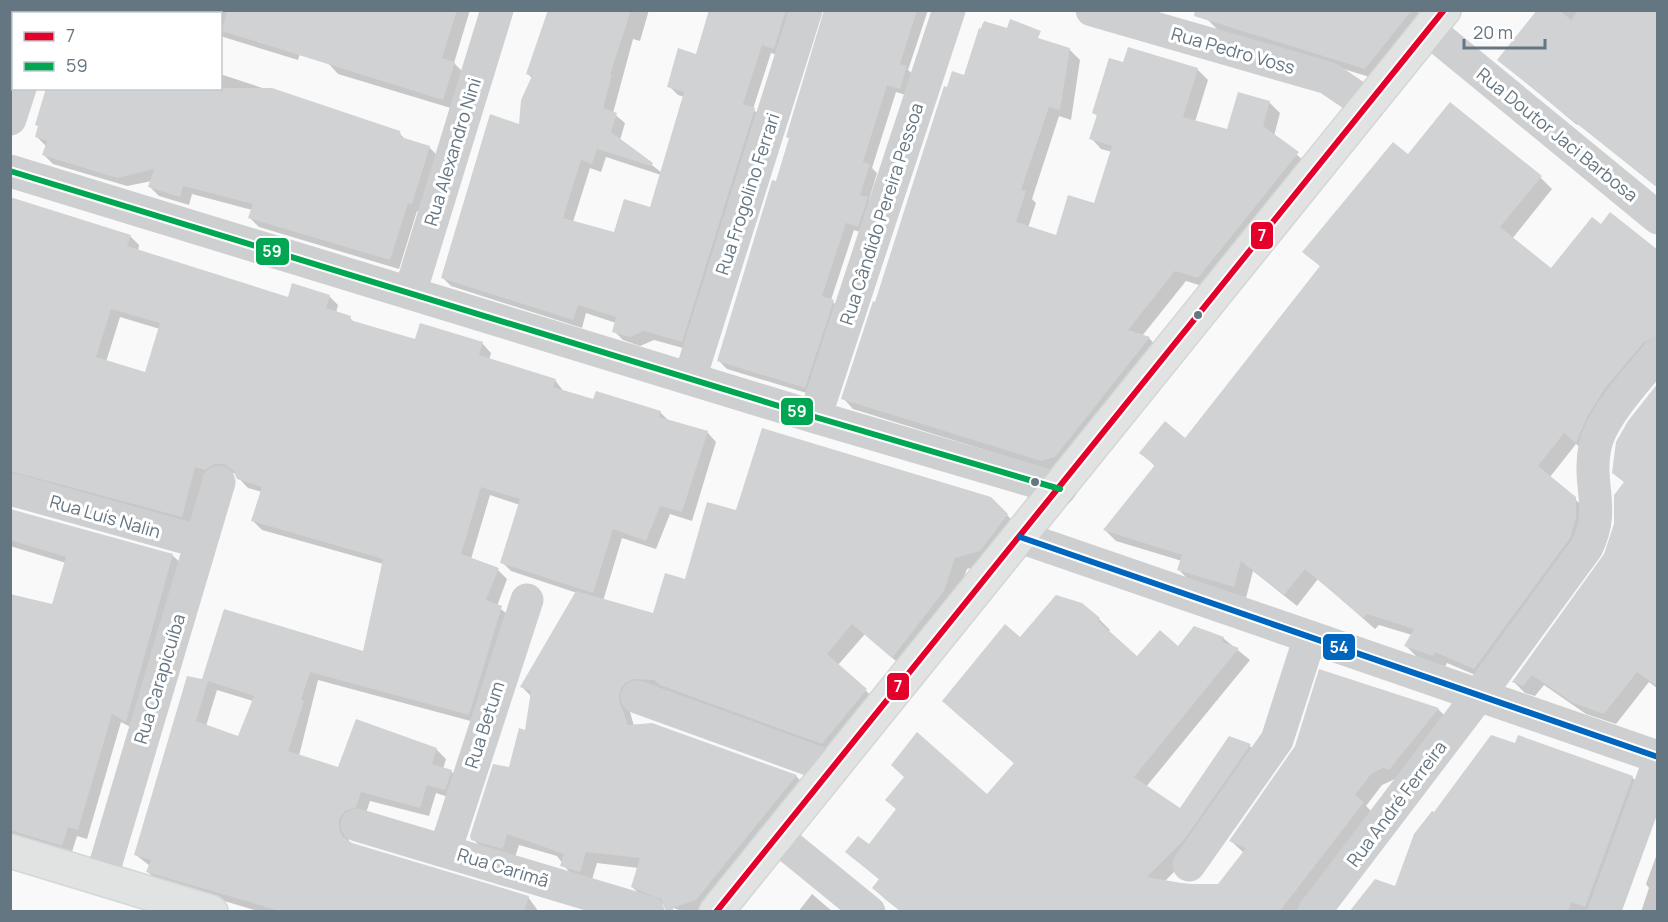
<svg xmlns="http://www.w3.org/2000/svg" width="1668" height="922" font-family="Manrope,sans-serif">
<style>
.shadow{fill:#0003;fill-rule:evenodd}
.building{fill:#d0d2d3;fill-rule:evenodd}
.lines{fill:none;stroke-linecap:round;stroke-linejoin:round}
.secondary-casing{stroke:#d5d6d7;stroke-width:36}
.street{stroke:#cecfd0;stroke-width:33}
.secondary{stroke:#e1e2e2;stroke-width:33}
.bus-1-casing{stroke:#fff;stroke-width:10}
.bus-2-casing{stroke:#fff;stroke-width:10}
.bus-3-casing{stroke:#fff;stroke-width:10}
.bus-1{stroke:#e4002b;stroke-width:6}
.bus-2{stroke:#00a651;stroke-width:6}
.bus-3{stroke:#0065bd;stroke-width:6}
.bus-dot{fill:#657683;stroke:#fff;stroke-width:2}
.labels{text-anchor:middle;stroke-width:6;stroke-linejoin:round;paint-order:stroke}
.street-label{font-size:18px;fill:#657683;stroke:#fff}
.line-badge{stroke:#fff;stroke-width:2}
.badge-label{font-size:16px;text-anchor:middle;font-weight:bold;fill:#fff}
</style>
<rect width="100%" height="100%" fill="#f9f9f9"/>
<path class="shadow" d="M71 10H76L86 14H70Z
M92 10H313L298 60 220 36V14H91Z
M374 10H470L454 63 465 74 454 109 338 74 328 63Z
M549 10H649L640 41 633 39 613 113 625 123 620 140 662 173 684 97 678 95 669 86 697 56 711 10H799L783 57 771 53 753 109 763 119 690 350 654 340 640 346 623 340 614 331 616 323 586 313 582 328 451 286 442 277 521 126 532 78 527 73ZM606 157 661 175 651 209 615 234 573 222 590 168 601 172Z
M825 10H928L908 70 915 76 909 96 896 92 872 168 877 173 869 200 875 206 866 234 854 230 831 300 841 310 813 395 727 369 719 361 790 139 787 137Z
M1206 10H1416L1424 19 1376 79 1218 30 1207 19Z
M1539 10H1658V188L1578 124 1577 125 1499 60Z
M983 23 1069 49 1080 60 1071 120 1059 116 1032 199 1036 203 1028 228 1057 236 1095 205 1112 152 1101 149 1091 138 1098 117 1094 113 1124 64 1197 69 1208 80 1195 122 1228 131 1239 93 1270 103 1280 113 1274 136 1308 164 1209 288 1186 281 1142 336 1149 338 1159 349 1053 471 853 409 843 398 948 89 965 77Z
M220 74 399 133 406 140 429 147 438 156 421 212 417 211 399 269 259 227 250 218 252 210 192 194 189 205 159 196 150 187 152 181 127 186 53 164 44 155 46 146 37 137 220 88Z
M1409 156 1540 177 1552 189 1512 239 1551 270 1601 226 1658 253V352L1588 453 1576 444 1550 477 1587 510 1586 540 1487 680 1447 663 1445 667 1418 658 1406 646 1412 635 1379 625 1375 629 1318 579 1297 606 1253 571 1246 598 1190 581 1179 570 1182 561 1116 541 1105 530 1156 467 1141 453 1186 440 1321 267 1304 252Z
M130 236 139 245 138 251 289 299 329 296 338 305 336 313 350 318 355 323 416 341 482 343 491 353 489 360 555 380 564 392 594 401 660 412 669 421 707 432 716 442 692 521 670 514 656 549 622 538 603 601 654 615 686 581 737 512 990 498 1019 527 992 562 967 569 955 603 904 668 865 634 838 665 877 701 834 755 631 702 630 712 634 726 796 776 807 787 708 911 685 912 644 898 632 887 638 868 597 863 591 883 573 877 557 856 519 845 514 860 485 851 473 839 510 769 526 732 531 696 522 687 577 593 511 571 502 562 520 505 490 495 471 559 498 570 507 579 497 606 511 617 478 723 318 680 299 756 339 769 436 749 446 759 443 769 451 771 460 781 454 799 436 793 429 816 370 801 365 816 348 829 349 843 528 897 539 912H261L157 881 148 872 150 866 136 855 203 681 364 653 383 564 262 530 253 521 262 492 248 488 234 473H224L215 479 204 475 191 525 10 482V396ZM120 317 160 329 146 374 106 362ZM217 690 253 701 239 738 206 726Z
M1658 385V689L1649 682 1616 724 1586 714 1544 685 1535 696 1525 693 1514 682 1606 555 1625 483 1613 472Z
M10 510 172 555 182 564 136 730 121 722 87 839 77 836 71 855 10 836V596L53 605 66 563 10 546Z
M1099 619 1110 630 1108 632 1137 658 1223 638 1250 660 1146 787 1180 810 1230 738 1250 746 1261 757 1195 851 1164 882 1218 886 1244 853 1231 841 1438 709 1449 720 1395 779 1382 785 1366 806 1374 814 1298 912H902L885 899 874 888 880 880 847 852 869 846 897 810 887 800 987 796 1015 764 955 712 1020 639Z
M1632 777 1642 787 1596 912H1351Z
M1658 851V912H1641L1649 888 1646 884Z
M812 894 833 912H798Z"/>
<path class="building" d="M227 10H457L442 58 455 62 443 100 222 31Z
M548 10H631L610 75H612L603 108 617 113 611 132 653 163 651 166 597 149 592 164 581 160 563 218 614 232 624 199 650 207 684 92 667 87 678 48 696 54 709 10H786L774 49 762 45 743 104 755 108 682 342 644 331 630 337 612 332 616 317 578 305 573 320 441 278 490 114 519 124 521 100 532 76 526 74Z
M824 10H917L900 64 907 66 900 89 887 85 863 162 870 164 860 195 868 197 858 227 846 223 822 296 834 300 805 388 717 361 772 180 776 181 789 138 786 137Z
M1195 10H1412L1365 69 1194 16Z
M1537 10H1559L1571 20 1579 10H1658V188L1497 60Z
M1010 19 1041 31 1038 38 1070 48 1060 110 1049 107 1021 190 1026 191 1016 222 1056 235 1068 195 1094 203 1112 146 1089 139 1097 115 1092 113 1109 58 1123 62 1128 47 1198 68 1183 117 1227 129 1238 92 1270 101 1263 126 1299 152 1198 278 1175 271 1128 330 1150 337 1055 457 1041 461 841 399 873 301 875 302 944 86 947 87 952 71 964 75 979 28 981 29 984 21 1007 28Z
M46 88H272L400 131 401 137 430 146 412 204 408 203 390 260 248 218 253 204 183 186 180 197 148 187 154 169 117 178 42 155 47 141 35 137 38 126 35 125Z
M1450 102 1542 176 1500 227 1551 268 1592 217 1601 224 1610 212 1658 250V336L1644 342 1606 387 1588 415 1576 443 1564 433 1538 466 1576 497V518L1570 538 1474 669 1435 652 1433 656 1404 646 1414 629 1367 614 1363 618 1305 569 1284 595 1241 561 1234 587 1177 570 1182 555 1103 530 1155 465 1139 453 1165 421 1185 438 1320 266 1302 252 1393 142 1408 154Z
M10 197 131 235 127 246 288 297 292 283 330 295 326 308 351 316 350 320 415 339 420 323 483 342 479 355 556 379 553 387 593 399 596 391 661 411 659 417 708 431 682 512 660 506 646 541 613 529 593 593 500 563 520 499 481 487 461 554 499 568 486 600 502 606 469 715 310 672 301 700 304 701 288 751 338 767 356 719 437 748 432 764 452 770 445 790 427 785 420 808 361 792 356 807 345 811 339 819V829L343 837 352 843 529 896 524 912H283L146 872 151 860 134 855 187 676 202 679 224 609 363 651 383 559 251 521 262 487 237 479 233 470 224 464H214L205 470 195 467 182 517 10 471ZM111 309 160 323 145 372 96 357ZM208 681 254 696 238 736 196 721Z
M1658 383V687L1637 672 1604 714 1573 703 1532 675 1523 686 1512 682 1604 554 1614 524V495L1624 482 1612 473 1616 442 1628 421Z
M762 428 991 497 1008 514 980 551 955 558 944 591 892 658 852 624 827 654 867 689 822 744 660 685 654 680 634 679 625 683 620 690 619 700 628 725 652 723 797 775 696 900 673 908V912H666L661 899 631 887 640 858 586 852 580 872 560 866 564 854 507 834 503 849 471 840 470 836 493 764 509 767 519 728 525 730 531 691 520 687 576 591 653 613 665 573 685 579 707 502 736 510Z
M10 509 173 554 126 722 112 714 78 830 68 827 62 846 10 830V594L52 604 66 557 10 540Z
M1056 595 1082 603 1100 618 1098 621 1137 656 1160 630 1178 646 1194 626 1224 637 1222 642 1239 648 1134 777 1180 808 1229 736 1251 744 1184 840 1147 877 1187 884H1218L1246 848 1229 841 1295 746 1319 669 1439 708 1389 770 1383 768 1371 774 1355 795 1364 802 1279 912H901L872 888 879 879 845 852 858 836 869 844 896 809 885 800 904 777 891 765 917 732 987 794 1014 763 942 701 1005 624 1020 637Z
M1491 735 1515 743 1518 735 1633 776 1585 907 1571 902 1568 912H1349L1375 879 1395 886 1414 834 1432 811 1434 812Z"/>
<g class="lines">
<g class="secondary-casing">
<path id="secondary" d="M10 851 211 912
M716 912 1444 10"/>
</g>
<path class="street" d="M1092 10 1328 78 1368 105
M43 14V10
M1429 30 1658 218
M10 119 20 88
M10 171 815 417 1060 489
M410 293 497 10
M690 378 806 10
M815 417 949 10
M10 489 201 542
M1020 537 1658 757
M637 697 833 768
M357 825 648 912
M777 837 869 912
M445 851 527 600
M1189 865 1277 740 1310 637
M102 876 219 482
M1314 912 1479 695 1587 547C1606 508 1587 485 1595 447 1601 417 1638 378 1658 354
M1604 912 1658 764"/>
<use href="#secondary" class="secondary"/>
<g class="bus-1-casing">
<path id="bus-1" d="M716 912 1444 10"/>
</g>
<g class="bus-2-casing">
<path id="bus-2" d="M10 171 815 417 1060 489"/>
</g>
<g class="bus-3-casing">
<path id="bus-3" d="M1020 537 1658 757"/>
</g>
<use href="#bus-1" class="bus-1"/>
<use href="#bus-2" class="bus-2"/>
<use href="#bus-3" class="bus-3"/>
</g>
<g class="bus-dot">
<circle cx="1198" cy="315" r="5"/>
<circle cx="1035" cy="482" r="5"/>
</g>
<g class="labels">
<g class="street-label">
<text transform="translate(1233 51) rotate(16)" y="6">Rua Pedro Voss</text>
<text transform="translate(1557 135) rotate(39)" y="6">Rua Doutor Jaci Barbosa</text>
<text transform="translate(453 152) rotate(-73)" y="6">Rua Alexandro Nini</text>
<text transform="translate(748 194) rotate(-72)" y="6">Rua Frogolino Ferrari</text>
<text transform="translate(882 214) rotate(-72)" y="6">Rua Cândido Pereira Pessoa</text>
<text transform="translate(105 517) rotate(16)" y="6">Rua Luís Nalin</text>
<text transform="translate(160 679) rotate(-73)" y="6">Rua Carapicuíba</text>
<text transform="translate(485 725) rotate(-72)" y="6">Rua Betum</text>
<text transform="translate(1397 804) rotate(-53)" y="6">Rua André Ferreira</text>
<text transform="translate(503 868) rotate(17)" y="6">Rua Carimã</text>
</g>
</g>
<g class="line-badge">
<rect x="1250" y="221" width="24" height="29" rx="6" fill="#e4002b"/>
<rect x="255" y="237" width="35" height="29" rx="6" fill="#00a651"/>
<rect x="780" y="397" width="34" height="29" rx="6" fill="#00a651"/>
<rect x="1322" y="633" width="34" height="28" rx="6" fill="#0065bd"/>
<rect x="886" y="672" width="24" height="29" rx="6" fill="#e4002b"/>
</g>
<g class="badge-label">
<text x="1262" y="241">7</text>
<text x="272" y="257">59</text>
<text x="797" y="417">59</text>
<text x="1339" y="653">54</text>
<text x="898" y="692">7</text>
</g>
<rect width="1668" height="922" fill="none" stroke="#657683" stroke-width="24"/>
<rect x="12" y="12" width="210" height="78" fill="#ffffff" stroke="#c1c8cd" stroke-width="1.5"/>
<rect x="24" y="32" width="30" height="9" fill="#e4002b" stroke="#c1c8cd" stroke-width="1.5"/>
<text x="66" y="42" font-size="18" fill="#657683">7</text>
<rect x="24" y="62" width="30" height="9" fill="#00a651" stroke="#c1c8cd" stroke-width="1.5"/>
<text x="66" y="72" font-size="18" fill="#657683">59</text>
<path d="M1464 39v9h81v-9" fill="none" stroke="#657683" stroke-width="3"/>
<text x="1473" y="39" font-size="18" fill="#657683" stroke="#ffffff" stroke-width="4.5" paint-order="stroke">20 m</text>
</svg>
